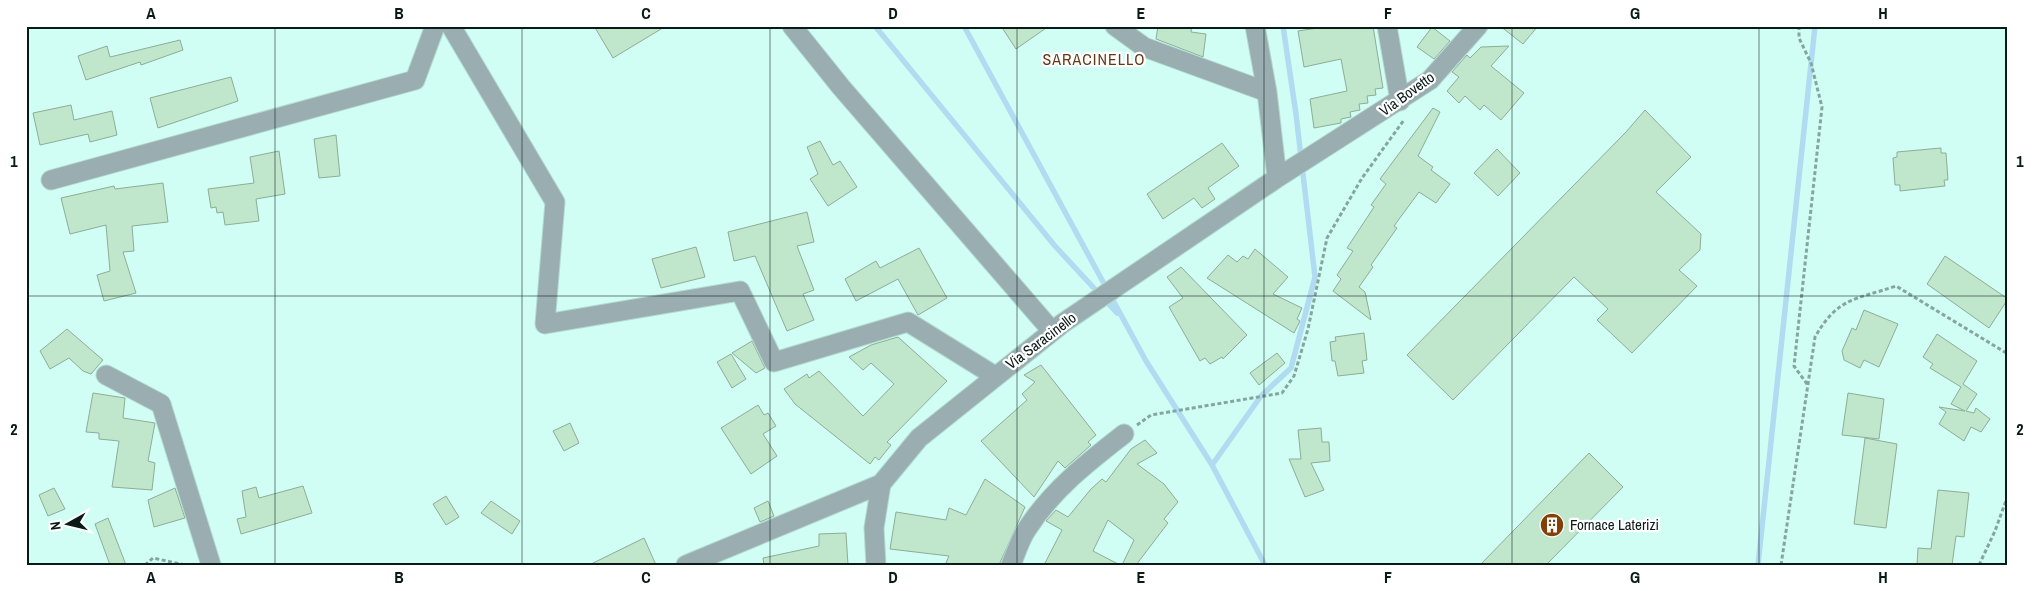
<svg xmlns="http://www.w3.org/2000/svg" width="2034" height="591" font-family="'Archivo Narrow',sans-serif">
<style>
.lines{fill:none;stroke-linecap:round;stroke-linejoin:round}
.stream{stroke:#b1dbf1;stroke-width:5.5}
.building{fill:#c0e6cc;stroke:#8dad97}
.minor-casing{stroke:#b1dad1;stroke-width:21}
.path{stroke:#84a69f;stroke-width:3;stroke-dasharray:4 2.5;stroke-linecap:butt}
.minor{stroke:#9aadb0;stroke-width:19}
.grid{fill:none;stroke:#091a17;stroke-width:1;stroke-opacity:0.55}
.labels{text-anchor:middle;stroke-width:4.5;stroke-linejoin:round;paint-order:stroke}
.street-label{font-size:15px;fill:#091a17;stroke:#fff}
.poi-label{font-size:15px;fill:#091a17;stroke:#fff;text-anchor:start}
.neighbourhood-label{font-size:16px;letter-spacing:1px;fill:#663916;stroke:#fff}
.neatline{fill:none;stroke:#091a17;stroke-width:2}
.grid-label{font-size:16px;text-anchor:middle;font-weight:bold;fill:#091a17}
</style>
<rect width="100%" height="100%" fill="#d1fef4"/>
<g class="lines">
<path class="stream" d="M875 26 1055 246 1117 313
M964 26 1146 361 1212 465 1265 565
M1212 465 1261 396 1291 368 1315 277 1296 114 1283 26
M1758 565 1815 26"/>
</g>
<path class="building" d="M594 26H666L613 58Z
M1001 26H1049L1016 49Z
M1158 26H1192L1191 32 1206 34 1203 57 1156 39Z
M1330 26H1373L1383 88 1375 89 1376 95 1367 96 1368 103 1359 104 1360 110 1350 112 1351 117 1341 119V123L1314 128 1310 99 1347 91 1341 59 1304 67 1298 31Z
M1500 26H1538L1523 44Z
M1432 27 1450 41 1434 59 1417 47Z
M180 40 183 50 141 65 140 62 86 80 78 56 107 46 110 57Z
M1509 46 1491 66 1524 93 1501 120 1484 105 1480 110 1465 96 1459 103 1447 91 1459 77 1452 72 1467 55 1470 58 1481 47Z
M231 77 238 101 158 128 150 98Z
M71 105 74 120 112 111 117 135 90 142 88 134 40 145 33 113Z
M1433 108 1440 112 1418 156 1433 167 1431 170 1450 184 1436 203 1419 192 1394 226 1397 228 1371 265 1373 267 1359 287 1365 292 1371 320 1333 291 1341 279 1337 275 1353 251 1347 248 1374 207 1371 205 1386 184 1380 179Z
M1645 110 1691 157 1656 192 1701 234 1700 250 1679 270 1697 286 1632 353 1597 320 1608 309 1574 277 1453 400 1407 355 1626 132Z
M336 135 340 176 319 178 314 139Z
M820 141 833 165 840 161 857 187 828 206 810 179 818 174 807 147Z
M1222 143 1239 166 1208 188 1215 199 1202 208 1194 198 1163 219 1147 194Z
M1941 148V153H1946L1948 180H1944L1945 186 1900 191V185H1895L1893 158 1897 157V152Z
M1497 149 1520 173 1498 196 1474 173Z
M279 151 285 194 256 199 259 221 225 225 223 212 217 213 216 207 211 208 208 189 254 183 250 157Z
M163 183 168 222 132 226 134 251 123 252 136 293 104 301 97 275 110 271 106 225 70 234 61 198 114 186 115 189Z
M807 212 814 242 797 246 814 290 803 294 814 320 787 331 755 256 734 261 728 232Z
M696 247 705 277 661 288 652 259Z
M919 248 947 298 918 315 898 279 856 301 845 279 876 261 880 268Z
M1255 249 1288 277 1273 294 1302 308 1297 319 1300 321 1294 333 1207 278 1228 255 1237 262 1243 256 1248 259Z
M1945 256 2008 299 1989 328 1927 284Z
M1181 267 1247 335 1223 359 1222 357 1210 364 1205 358 1200 361 1169 307 1183 298 1167 277Z
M1864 310 1898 324 1879 367 1864 360 1860 368 1844 360 1842 351 1852 328 1856 330Z
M67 329 103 360 91 374 83 371 69 358 50 369 40 351Z
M1364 333 1367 360 1362 361 1364 373 1338 376 1335 361H1332L1330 342 1336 341 1335 337Z
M1937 334 1977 361 1963 384 1977 394 1966 411 1974 413 1976 408 1990 419 1981 432 1971 427 1964 441 1939 424 1946 412 1939 407 1965 411 1951 404 1961 387 1930 368 1933 364 1923 357Z
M898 337 947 381 887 442 891 445 879 460 875 457 870 464 795 404 784 389 807 374 809 378 819 371 863 416 894 384 871 363 863 370 849 357 871 345Z
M752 341 765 368 756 373 732 353Z
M1277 353 1285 363 1259 385 1250 373Z
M731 354 746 379 732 388 717 362Z
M1041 365 1096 435 1088 442 1091 445 1065 468 1058 461 1034 497 981 441 1027 400 1022 394 1035 382 1024 375Z
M93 393 125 398 123 418 155 423 148 461 155 463 152 490 112 487 119 441 99 439V433L86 432Z
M1848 393 1884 399 1879 439 1842 435Z
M758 405 764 415 768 413 776 426 763 434 777 456 751 474 721 428Z
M570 423 579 443 564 451 553 431Z
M1321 428 1322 442H1329L1330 461 1311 463 1324 490 1305 497 1289 459H1301L1298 430Z
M1865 438 1897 444 1886 528 1854 524Z
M1145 440 1157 453 1137 464 1164 484 1178 502 1164 519 1168 523 1136 565H1122L1134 540 1108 520 1093 551 1120 565H1044L1062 530 1046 521 1056 510 1068 517 1091 489 1102 479 1106 482 1131 449Z
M1589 453 1623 487 1546 565H1480Z
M985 479 1025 507 999 565H945L949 556 890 549 896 512 946 520 949 508 966 515Z
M303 486 312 513 241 534 237 519 246 517 242 491 256 487 259 498Z
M54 488 65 509 48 516 39 495Z
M175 488 185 518 154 527 148 500Z
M1938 490 1969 493 1964 537 1956 536 1952 565H1917L1918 548 1931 549Z
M446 496 459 517 446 525 433 504Z
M491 501 520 521 512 534 481 513Z
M768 501 774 516 760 522 754 508Z
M108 518 126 565H110L95 524Z
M846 533 848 565H764L763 558 819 546V534Z
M644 538 656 565H589Z"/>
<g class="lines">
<g class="minor-casing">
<path id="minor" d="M451 26 555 202 545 324 740 291 774 362 908 322 995 376
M792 26 841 87 1052 331
M1115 26 1144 47 1267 92
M1255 26 1267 92 1277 178
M1387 26 1400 101
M51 180 415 80 435 26
M106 375 161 404 211 565
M686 565 881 484
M876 565 874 528 881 484 919 438 1063 323 1277 178 1430 80 1478 26
M1011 565C1016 553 1020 539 1027 529 1052 490 1088 462 1124 434"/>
</g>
<path class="path" d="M1799 26V38L1811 63 1822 107 1794 366 1807 384
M1137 425 1151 415 1282 393 1294 376 1308 329 1327 238 1362 178 1404 120
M145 565 153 558 185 565
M1781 565 1815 337C1838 297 1855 300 1896 286L2008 354
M1979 565 1995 531 2008 495"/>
<use href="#minor" class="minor"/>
</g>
<path class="grid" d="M275 26V565M522 26V565M770 26V565M1017 26V565M1264 26V565M1512 26V565M1759 26V565M26 296H2008"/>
<defs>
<g id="building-disc" transform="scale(1.25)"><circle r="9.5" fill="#824207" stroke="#fff"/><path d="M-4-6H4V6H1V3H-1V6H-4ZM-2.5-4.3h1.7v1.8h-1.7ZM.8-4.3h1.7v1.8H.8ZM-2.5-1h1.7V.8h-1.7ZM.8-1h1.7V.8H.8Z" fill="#fff"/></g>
</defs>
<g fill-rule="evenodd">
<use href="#building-disc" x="1552" y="525"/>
</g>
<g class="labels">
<g class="street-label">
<text transform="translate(1407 94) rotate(-36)" y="5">Via Bovetto</text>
<text transform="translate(1041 341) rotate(-37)" y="5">Via Saracinello</text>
</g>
<g class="poi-label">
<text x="1570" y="530">Fornace Laterizi</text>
</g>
<g class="neighbourhood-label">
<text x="1094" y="65">SARACINELLO</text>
</g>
</g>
<rect width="2034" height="591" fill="none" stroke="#ffffff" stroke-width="55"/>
<g transform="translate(68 524) rotate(262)" stroke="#ffffff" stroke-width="4" paint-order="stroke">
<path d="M0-4L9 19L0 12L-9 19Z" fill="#091a17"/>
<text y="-8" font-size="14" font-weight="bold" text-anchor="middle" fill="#091a17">N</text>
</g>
<rect x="28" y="28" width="1978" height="536" class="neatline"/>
<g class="grid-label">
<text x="151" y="19">A</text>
<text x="399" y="19">B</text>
<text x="646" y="19">C</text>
<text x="893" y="19">D</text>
<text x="1141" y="19">E</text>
<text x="1388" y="19">F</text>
<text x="1635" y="19">G</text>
<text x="1883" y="19">H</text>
<text x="14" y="167">1</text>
<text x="2020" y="167">1</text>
<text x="14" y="435">2</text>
<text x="2020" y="435">2</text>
<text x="151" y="583">A</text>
<text x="399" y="583">B</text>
<text x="646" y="583">C</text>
<text x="893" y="583">D</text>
<text x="1141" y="583">E</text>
<text x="1388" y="583">F</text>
<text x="1635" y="583">G</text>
<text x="1883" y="583">H</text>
</g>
</svg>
